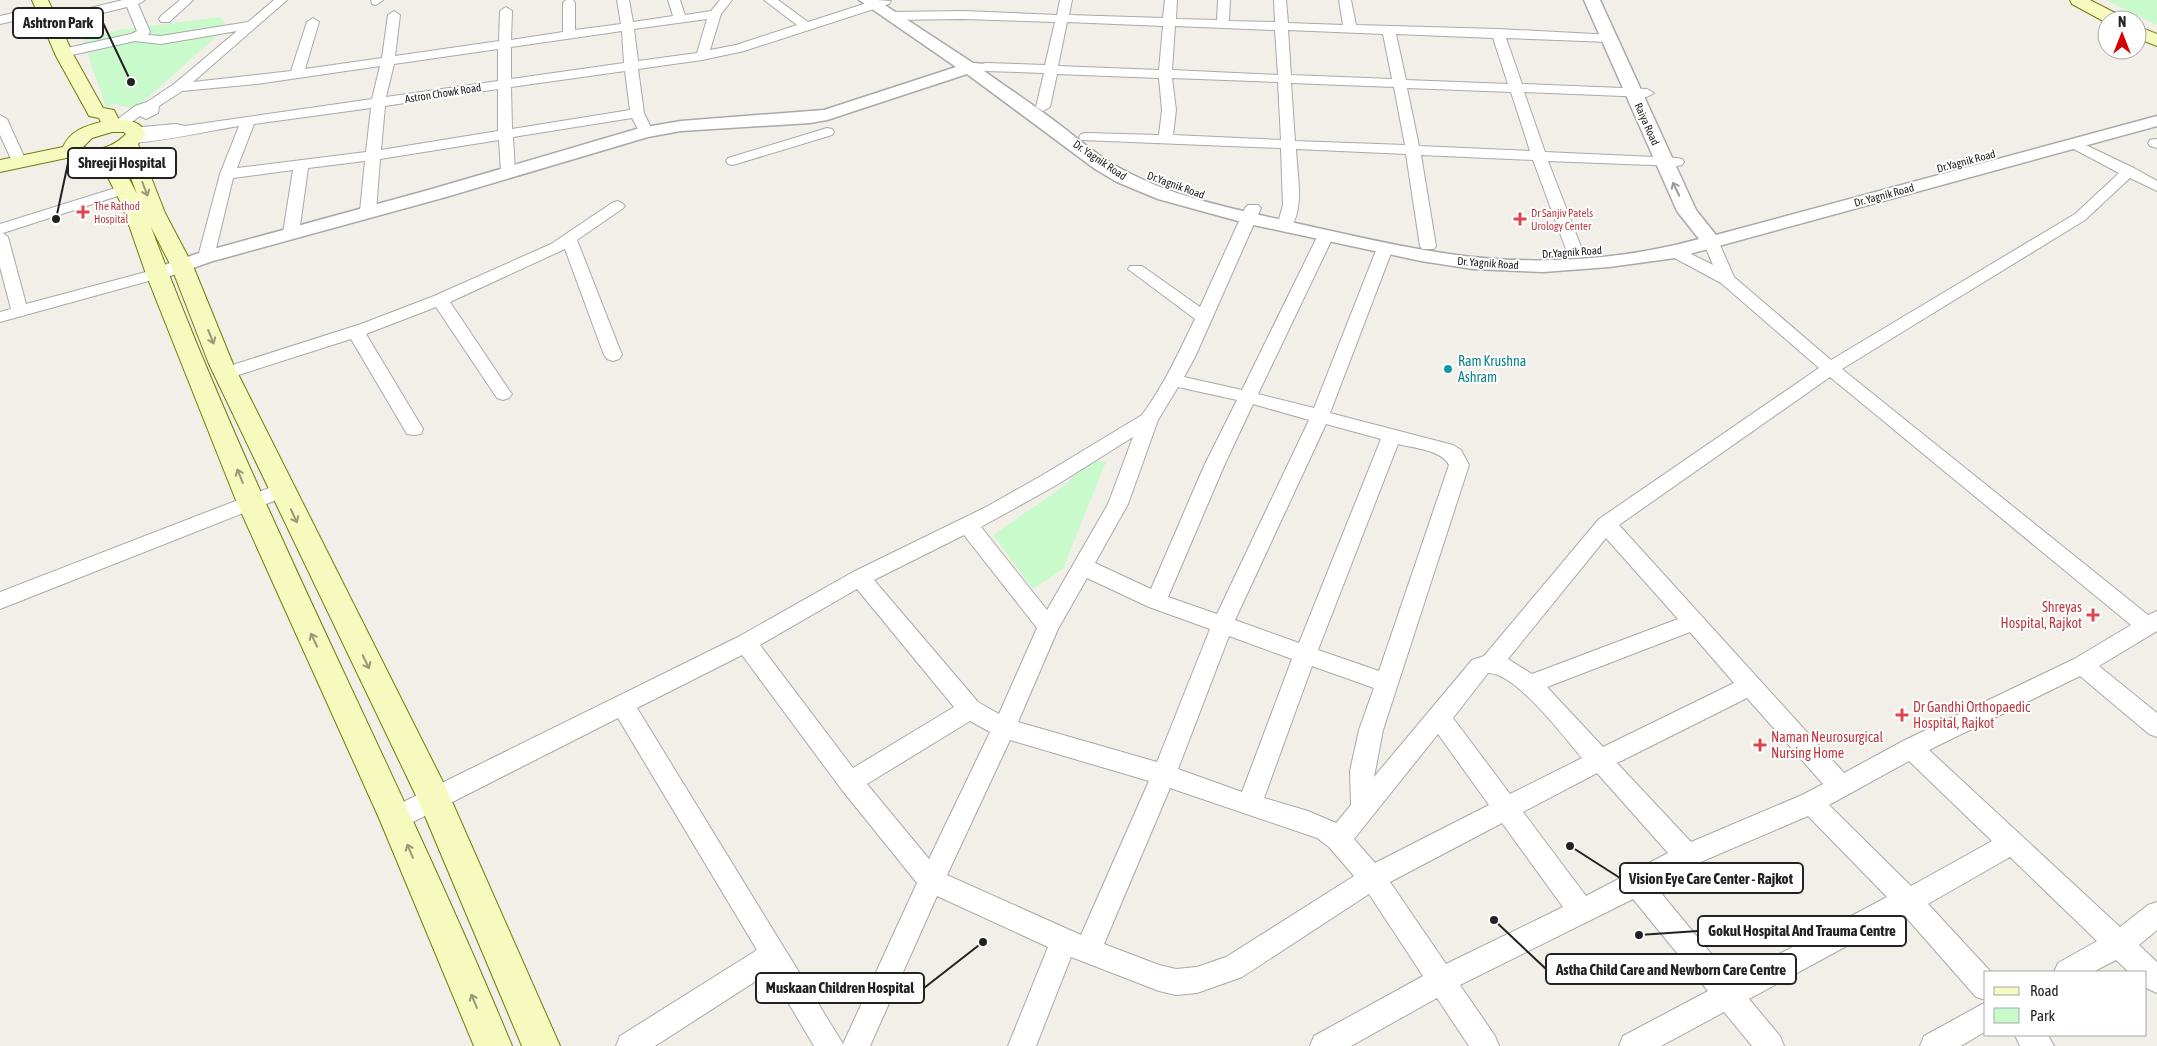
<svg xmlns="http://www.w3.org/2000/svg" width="2157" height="1046" font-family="'Asap Condensed',sans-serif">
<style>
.park{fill:#c8facc}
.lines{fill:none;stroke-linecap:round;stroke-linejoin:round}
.minor-casing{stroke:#a9a9a9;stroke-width:2}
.tertiary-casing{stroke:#a9a9a9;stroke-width:3}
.secondary-casing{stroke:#707d05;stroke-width:2}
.minor{fill:#fff;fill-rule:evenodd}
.tertiary{fill:#fff;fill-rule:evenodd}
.secondary{fill:#f7fabf;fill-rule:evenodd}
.oneway{stroke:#979978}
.oneway2{stroke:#9c9c9c}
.health-dot{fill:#e0444e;stroke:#fff;stroke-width:2}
.culture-dot{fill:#0f9aa8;stroke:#fff;stroke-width:2}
.labels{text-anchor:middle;stroke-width:4;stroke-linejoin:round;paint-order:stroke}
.far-street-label{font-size:11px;fill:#222;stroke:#fff}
.far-health-label{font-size:11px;fill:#be3a42;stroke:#fff;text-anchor:start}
.culture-label{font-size:14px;fill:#0d838f;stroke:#fff;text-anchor:start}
.health-label{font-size:14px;fill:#be3a42;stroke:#fff;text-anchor:start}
.leader{fill:none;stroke:#222;stroke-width:2}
.callout-dot{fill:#222;stroke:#fff;stroke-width:2}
.callout{fill:#fff;stroke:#222;stroke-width:2}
.callout-label{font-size:15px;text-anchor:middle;font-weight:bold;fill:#222}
</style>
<rect width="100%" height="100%" fill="#f2efe9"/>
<path class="park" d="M2106 0H2157V25Z
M220 17 224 22 219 34 135 109 113 104 106 107 83 40 119 30Z
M1085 460 1106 462 1063 569 1033 589 993 535 1067 484Z"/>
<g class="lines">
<g class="minor-casing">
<path id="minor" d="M123 0H145L138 4 150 32 148 35 161 36 248 22 274 0H287L193 82 291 71 307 22 313 18 319 22 305 69 382 58 388 15 394 11 400 15 395 56 499 41 500 11 506 7 512 11 511 40 563 32V3L566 0H573L575 3V30L621 24 617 0H629L633 22 673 16 668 0H680L685 15 711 11 720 0H732L721 14 710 50 736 45 797 25 764 0H778L808 22 876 0 891 1 889 4 744 51 702 60 638 69 644 113 653 132 651 135H641L632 118 513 137 515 172 513 175H503L501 172 499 140 380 159 376 211 373 214H363L360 211 365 161 308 168 299 233 297 236H285L283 233 293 170 233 178 214 257 212 260H200L198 257 220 174 239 126C203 132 169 140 133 143L128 142 126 139 128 136 134 135 129 131 131 128 176 124 185 126 372 99 380 66 257 84 182 91 159 106 158 113 146 119 140 116 124 128H114L112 125 114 122 135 106 147 102 174 84 237 31 161 44 135 41 63 57 58 56 57 53 58 50 131 34 137 31 127 7 49 26 45 25 43 22 45 19ZM707 19 697 53 638 61 634 29ZM622 31 624 63 511 79V47ZM498 49V81L386 97 394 64ZM625 71 630 110 512 129 511 87ZM498 89V131L381 150 385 106ZM371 108 366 152 237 168 254 124Z
M180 0H193L169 22H161L159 19 161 16Z
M371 0H383L376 5 372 4Z
M1060 0H1072L1069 15 1163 18 1165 0H1177L1176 19 1217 20 1218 0H1230L1229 21 1275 22 1274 0H1286L1288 23 1343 25 1339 0H1351L1356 25 1498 29 1613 35 1615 38 1613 41 1609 42 1506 38 1522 84 1647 89 1654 93 1647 97 1524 92 1545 152 1677 158 1682 159 1684 162 1682 165 1677 166 1548 161 1583 252 1581 255H1569L1567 252 1533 160 1421 155 1436 246 1434 249H1422L1420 246 1406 154 1296 149C1297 174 1305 208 1290 229H1280L1277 226 1283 205 1281 148 1081 140 1079 137 1081 134 1086 133 1159 135 1162 110 1159 78 1057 74 1050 107 1043 111 1036 107 1044 73 985 71 978 67 985 63 1045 65 1055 22 963 19 892 20 886 16 892 12 963 11 1057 15ZM1067 22 1163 26 1159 70 1058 66ZM1175 26 1275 30 1278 75 1172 70ZM1288 30 1383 34 1392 79 1291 75ZM1396 34 1493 38 1508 84 1406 80ZM1172 78 1278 82 1281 140 1173 135 1176 110ZM1291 83 1394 87 1405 145 1295 141ZM1407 88 1511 92 1530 151 1419 146Z
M44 6 50 10 48 13 0 24V16Z
M0 115 7 119 26 161 24 164H14L12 161 0 135Z
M827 128 832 129 834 132 832 135 733 165 728 164 726 161 728 158Z
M2155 139H2157V148L2150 146 2148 143 2150 140Z
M2075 140 2134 168 2157 181V191L2130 178 2085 220 1842 369 2148 615 2157 611V631L2099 666 2157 713V737L2149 734 2080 676 1929 750 2120 927 2148 905 2157 902V930L2139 945 2157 962V993L2146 988V972H2129L2116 960 2093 972H2054L2058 963 2097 941 2010 857 1928 904 1991 972H1986V1000L1976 997 1904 915 1749 999 1780 1036 1784 1046H1752L1724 1012 1661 1046H1619L1623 1036 1708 991 1633 899 1460 985 1495 1036 1499 1046H1469L1437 998 1351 1046H1310L1314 1036 1423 976 1369 894 1242 977 1197 993 1176 995 1159 991 1071 957 1036 1046H1008L1048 947 937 896 870 1046H814L770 972 655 1046H616L620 1036 757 950 618 718 405 826 396 829 387 826 384 818 387 810 738 637 853 572 986 507 1041 476 1142 415C1164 385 1179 352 1195 319L1128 269 1130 266H1142L1200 307 1245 208 1248 205H1258L1261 208 1195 357 1184 377 1242 390 1318 235 1320 232H1332L1334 235 1258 394 1314 408 1377 248 1379 245H1391L1393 248 1330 413 1453 445 1461 450 1469 465 1383 730 1374 777 1472 660 1484 656 1599 519 1819 368 1721 283 1669 255 1667 252 1669 249H1681L1713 265 1703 241 1705 238H1717L1734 277 1831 360 2075 214 2119 173 2070 147 2068 144 2070 141ZM1830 377 2131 625 2074 659 1903 741 1844 773 1619 525ZM1178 387 1237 400 1204 466 1151 589 1095 563 1128 504 1158 420ZM1253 404 1309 420 1217 614 1168 597 1224 466ZM1326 424 1381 439 1299 643 1235 620ZM1133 437 1108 504 1047 610 981 527 1055 486ZM1398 444C1413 448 1442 450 1449 465L1379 671 1318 650ZM964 535 1037 628 999 714 978 702 874 580ZM1606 538 1678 619 1532 674 1508 659ZM1087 578 1149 607 1210 629 1157 762 1018 722 1058 629ZM857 589 954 707 853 768 760 645ZM1690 632 1734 683 1603 747 1547 687ZM1229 636 1292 659 1242 792 1178 769ZM742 655 842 790 917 883 843 1044 637 708ZM1312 666 1374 688 1359 730 1350 771 1351 805 1336 823 1308 811 1264 798ZM1488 673C1515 672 1564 737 1582 758L1510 794 1453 718ZM1747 698 1823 784 1802 795 1691 842 1617 763ZM970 721 990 732 929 859 867 784ZM1438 734 1489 805 1375 863 1354 839ZM1010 740 1149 781 1081 935 947 875ZM1909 761 1992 841 1911 886 1829 805ZM1597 773 1668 853 1586 896 1523 812ZM1170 788 1317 838 1329 847 1354 876 1226 957 1197 967 1176 969 1159 965 1104 944ZM1808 816 1887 897 1732 979 1656 887 1696 864ZM1502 823 1563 907 1446 964 1390 882Z
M125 185 130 186 132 189 130 192 3 233 8 237 26 304 157 269 163 271 165 274 163 277 0 322V312L11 309 0 267V224Z
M617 201 622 203 625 206 622 209 577 240 622 355 619 359 613 361 607 359 604 355 565 249 450 302 509 390 512 394 509 398 503 400 497 398 436 307 366 334 423 429 421 434 414 435 407 434 351 339 226 379 220 377 217 373 220 369 361 324 434 296 551 244 612 203Z
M282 483 289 485 292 490 289 495 0 609V592Z
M1986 1002V1031L1961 1046H1920L1924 1036Z
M2015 1035H2048L2054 1046H2020Z"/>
</g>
<g class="tertiary-casing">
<path id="tertiary" d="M859 0H877L973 63 986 64 988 67 984 71C1008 88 1032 104 1056 122 1080 140 1103 161 1131 174 1183 200 1240 210 1295 223 1354 236 1412 250 1472 257 1546 265 1627 259 1699 239L1677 211 1584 0H1600L1696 210 1716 235 2157 116V126L1675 258 1609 267 1543 272 1473 269 1421 261 1249 224 1158 199 1117 182 1095 169 967 74 827 120 810 123 681 131 648 137 446 197 213 261 164 278 157 280 150 278 147 274 150 270 199 253 432 189 640 128 681 121 824 110 956 67Z"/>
</g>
<g class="secondary-casing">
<path id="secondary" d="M32 0H48L74 56 103 108 114 110 119 120C131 120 141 122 146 134L138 144 165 213 193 266 233 364 446 788 560 1046H522L419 802 209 364 171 266 151 227C255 507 398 770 512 1046H474L379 818 237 503 146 274 122 205 99 160 88 161 71 157 0 172V160L63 147C70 131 85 126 101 122L99 118 89 116 87 112 56 56ZM112 132H124L126 134C116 145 98 153 83 147L92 138ZM122 154 137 194 117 156Z
M2070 0H2090L2121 16 2124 20H2107V23L2072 4Z
M2137 26 2157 34V46L2137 38Z"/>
</g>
<use href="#minor" class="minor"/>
<use href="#tertiary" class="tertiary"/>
<use href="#secondary" class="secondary"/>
</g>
<defs><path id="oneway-shaft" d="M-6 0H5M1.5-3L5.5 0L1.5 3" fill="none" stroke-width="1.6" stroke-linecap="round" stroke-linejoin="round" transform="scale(1.25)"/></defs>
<g class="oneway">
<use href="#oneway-shaft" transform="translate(145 189) rotate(69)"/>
<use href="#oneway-shaft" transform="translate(211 337) rotate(68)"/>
<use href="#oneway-shaft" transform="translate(240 476) rotate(-112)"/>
<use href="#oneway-shaft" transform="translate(294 516) rotate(65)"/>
<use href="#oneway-shaft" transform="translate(314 640) rotate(-115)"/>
<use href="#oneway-shaft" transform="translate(366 662) rotate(64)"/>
<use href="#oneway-shaft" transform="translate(410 851) rotate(-113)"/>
<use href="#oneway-shaft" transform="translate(474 1001) rotate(-113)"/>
</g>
<use class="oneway2" href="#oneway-shaft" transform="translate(1676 189) rotate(-116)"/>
<g class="health-dot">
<path d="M80.5 204.5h5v5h5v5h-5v5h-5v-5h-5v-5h5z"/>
<path d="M1517.5 211.5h5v5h5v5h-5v5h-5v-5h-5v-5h5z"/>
<path d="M2090.5 607.5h5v5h5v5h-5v5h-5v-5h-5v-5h5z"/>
<path d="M1899.5 707.5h5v5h5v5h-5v5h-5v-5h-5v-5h5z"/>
<path d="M1757.5 737.5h5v5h5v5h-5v5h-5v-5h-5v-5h5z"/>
</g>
<circle class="culture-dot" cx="1448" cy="369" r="5"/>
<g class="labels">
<g class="far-street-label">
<text transform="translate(443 93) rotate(-9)" y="4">Astron Chowk Road</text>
<text transform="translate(1647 124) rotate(66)" y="4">Raiya Road</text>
<text transform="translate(1100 160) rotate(34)" y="4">Dr. Yagnik Road</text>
<text transform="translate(1966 161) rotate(-15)" y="4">Dr.Yagnik Road</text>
<text transform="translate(1176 185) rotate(20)" y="4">Dr.Yagnik Road</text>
<text transform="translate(1884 195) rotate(-15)" y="4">Dr. Yagnik Road</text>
<text transform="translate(1572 252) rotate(-4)" y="4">Dr.Yagnik Road</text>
<text transform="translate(1488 263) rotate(4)" y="4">Dr. Yagnik Road</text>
</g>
<g class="far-health-label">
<text x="94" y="210">The Rathod<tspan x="94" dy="13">Hospital</tspan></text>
<text x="1531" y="217">Dr Sanjiv Patels<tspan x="1531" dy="13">Urology Center</tspan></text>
</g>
<g class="culture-label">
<text x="1458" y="366">Ram Krushna<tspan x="1458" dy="16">Ashram</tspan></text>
</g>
<g class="health-label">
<text x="2082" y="612" text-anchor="end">Shreyas<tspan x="2082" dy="16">Hospital, Rajkot</tspan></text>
<text x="1913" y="712">Dr Gandhi Orthopaedic<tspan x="1913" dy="16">Hospital, Rajkot</tspan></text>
<text x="1771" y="742">Naman Neurosurgical<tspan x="1771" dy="16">Nursing Home</tspan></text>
</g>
</g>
<path class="leader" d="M131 82L103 23M56 219L68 163M1570 846L1620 878M1639 935L1698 931M1494 920L1546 969M983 942L924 988"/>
<g class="callout-dot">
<circle cx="131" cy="82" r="5"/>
<circle cx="56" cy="219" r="5"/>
<circle cx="1570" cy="846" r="5"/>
<circle cx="1639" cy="935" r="5"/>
<circle cx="1494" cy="920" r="5"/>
<circle cx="983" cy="942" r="5"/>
</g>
<g class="callout">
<rect x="13" y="8" width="90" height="30" rx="5"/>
<rect x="68" y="148" width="108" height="30" rx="5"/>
<rect x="1620" y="863" width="183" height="30" rx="5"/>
<rect x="1698" y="916" width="208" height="30" rx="5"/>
<rect x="1546" y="954" width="250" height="30" rx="5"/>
<rect x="756" y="973" width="168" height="30" rx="5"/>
</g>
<g class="callout-label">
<text x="58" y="28">Ashtron Park</text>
<text x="122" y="168">Shreeji Hospital</text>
<text x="1711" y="884">Vision Eye Care Center - Rajkot</text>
<text x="1802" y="936">Gokul Hospital And Trauma Centre</text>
<text x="1671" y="975">Astha Child Care and Newborn Care Centre</text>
<text x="840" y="993">Muskaan Children Hospital</text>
</g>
<rect x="1984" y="971" width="162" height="65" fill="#ffffff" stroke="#a7a7a7"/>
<rect x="1994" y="987" width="25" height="8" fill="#f7fabf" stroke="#a7a7a7"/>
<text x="2030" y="996" font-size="15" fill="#222222">Road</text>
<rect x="1994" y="1008" width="25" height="15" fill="#c8facc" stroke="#a7a7a7"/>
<text x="2030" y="1021" font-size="15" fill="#222222">Park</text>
<g transform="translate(2122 35)"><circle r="24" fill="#ffffff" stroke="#a7a7a7"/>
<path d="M0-4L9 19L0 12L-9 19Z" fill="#d40000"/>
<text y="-8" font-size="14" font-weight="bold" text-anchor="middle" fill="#222222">N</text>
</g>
</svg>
